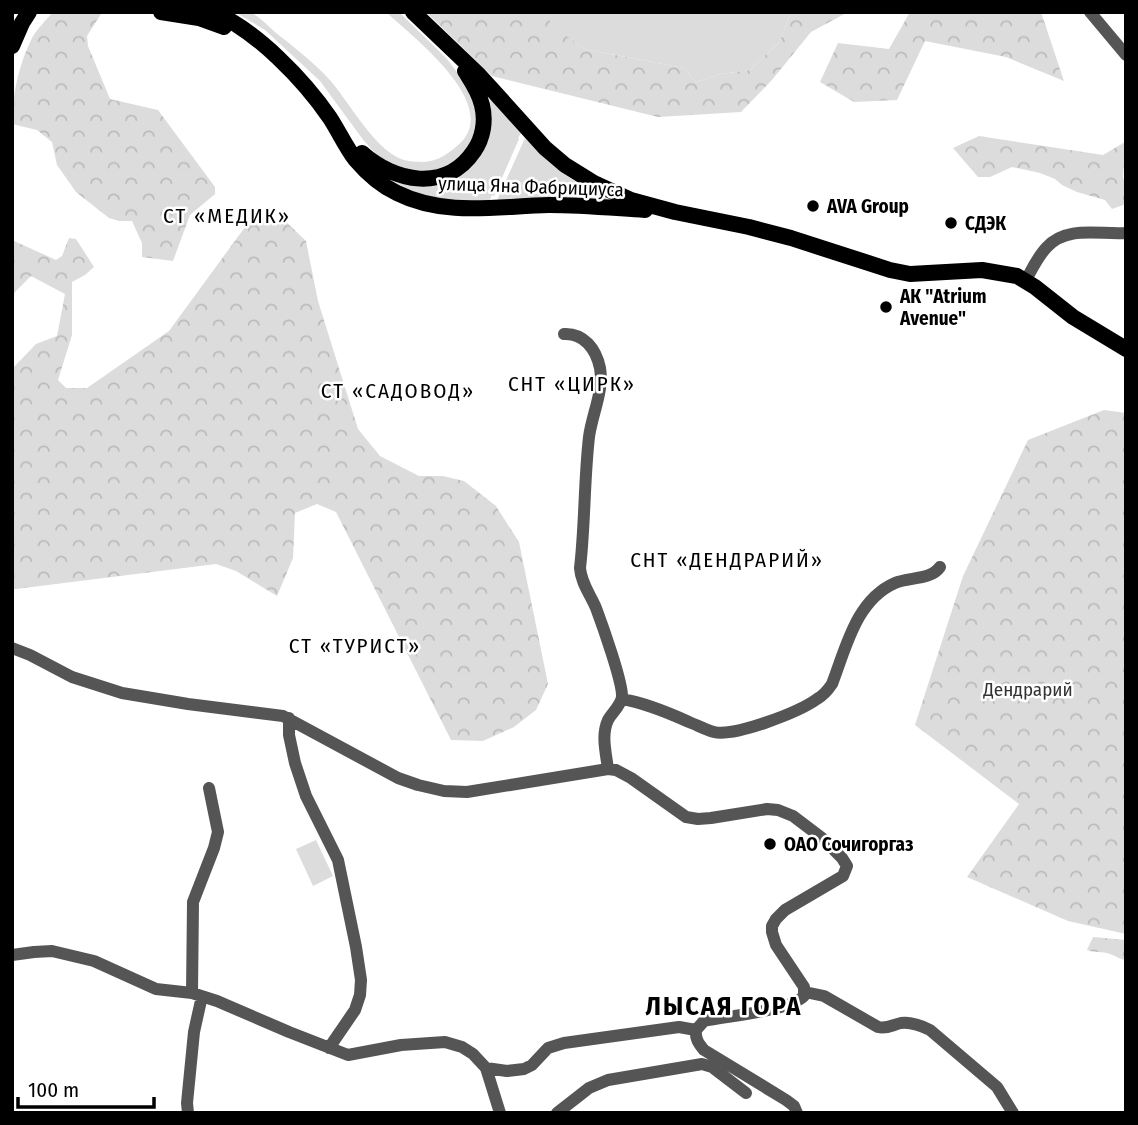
<svg xmlns="http://www.w3.org/2000/svg" width="1138" height="1125" font-family="'Fira Sans Condensed',sans-serif">
<style>
.grass{fill:#dcdcdc}
.forest{fill:url(#forest-crowns)}
.lines{fill:none;stroke-linecap:round;stroke-linejoin:round}
.minor{stroke:#555;stroke-width:12}
.major{stroke:#000;stroke-width:16}
.poi-dot{fill:#000;stroke:#fff;stroke-width:2.5}
.labels{text-anchor:middle;stroke-width:5;stroke-linejoin:round;paint-order:stroke}
.street-label{font-size:19px;fill:#000;stroke:#fff}
.poi-label{font-size:19px;font-weight:bold;fill:#000;stroke:#fff;text-anchor:start}
.park-label{font-size:19px;fill:#333;stroke:#fff}
.neighbourhood-label{font-size:21px;letter-spacing:2px;fill:#000;stroke:#fff}
.district-label{font-size:26px;font-weight:bold;letter-spacing:2px;fill:#000;stroke:#fff}
</style>
<defs>
<pattern id="forest-crowns" width="20" height="18" patternUnits="userSpaceOnUse" patternTransform="scale(1.75)"><rect width="20" height="18" fill="#dcdcdc"/><path d="M2 6a3 3 0 1 1 6 0M12 15a3 3 0 1 1 6 0" fill="none" stroke="#bbb"/></pattern>
</defs>
<rect width="100%" height="100%" fill="#fff"/>
<path class="grass" d="M235 12C239 12 247 11 251 13 258 15 269 27 276 33 294 47 312 61 328 78 349 100 377 157 409 161 431 164 440 160 457 146 505 107 414 38 386 12H399L447 59 466 84 476 107 475 135 464 154 446 167 422 173 396 168 380 158 364 141 320 81 265 30Z
M550 12H791L780 41 750 70 721 74 696 82 684 68 584 49 549 23Z
M489 94 521 133 518 138 519 139 494 196 492 195 489 202C456 201 424 200 395 182 411 186 428 189 445 184 471 176 490 149 492 121 492 112 490 103 489 94Z
M525 138C552 168 582 191 622 201H498V198Z
M316 840 333 876 313 886 296 849Z"/>
<path class="forest" d="M53 12 101 14 87 36 88 46 110 99 158 110 215 187V194L190 215 173 261 142 257V243L132 221H119L109 218 76 192 57 165 52 142 37 130 12 124C12 95 19 64 32 38 37 29 46 20 53 12Z
M426 12H550V23L584 49 684 68 696 82 721 74 750 70 780 41 791 12H848L811 32 772 80 741 112 658 117 492 76Z
M910 12H1041L1064 81 1006 57 925 41 897 100 854 102 820 82 838 43 889 49Z
M979 136 1103 155 1125 142 1123 177 1126 183V204L1112 209 1105 200 1077 192 1062 185 1055 179 1040 173 1012 167 990 177H978L953 148Z
M283 219 306 241 318 301 358 429 380 456 419 476H443L464 481 496 506 519 542 548 684 536 710 514 727 483 741 451 740 336 512 317 504 295 513 293 558 277 596 236 571 216 564 16 589H12V369L36 344 57 336 65 294 31 276 12 295V240L56 260 62 256 69 238 76 239 94 267 85 275 72 282V335L58 380 66 388H87L169 331 248 223Z
M1104 410 1126 413V934L1068 921 967 877 1019 804 915 725 963 576 1028 440Z
M1093 937 1126 940V960C1119 959 1116 956 1110 954 1102 951 1095 953 1087 950Z"/>
<g class="lines">
<path class="minor" d="M1090 12 1126 55
M1026 280C1032 269 1038 256 1047 247 1067 225 1100 235 1126 233
M564 334C584 333 596 349 600 368 604 391 592 414 589 437 584 481 585 525 580 568 581 583 590 594 596 608 602 624 623 683 622 697 621 705 612 713 608 720 601 735 606 753 608 769
M12 648 30 655 72 677 122 693 188 704 283 716 398 778 418 785 444 791 467 792 608 769 616 770 631 778 686 817 698 819 711 818 767 809 778 810 793 816 822 838 842 858 847 866 843 876 785 910 776 919 772 926V932L776 945 804 987V996C790 1011 726 1016 704 1021L696 1030C695 1038 698 1043 704 1050L786 1100 794 1106 797 1113
M622 699C645 703 667 712 689 722 697 725 706 730 714 732 735 737 799 712 817 699 824 695 828 690 832 684 846 648 856 600 895 583 909 577 931 580 940 567
M289 718V735L295 763 306 796 338 860 356 947 361 980 360 995 355 1010 329 1048
M12 955 34 952 52 951 94 961 156 989 192 993 217 1001 289 1032 348 1055 401 1045 445 1042 462 1047 473 1054 486 1068 507 1071 524 1069 532 1065 548 1048 564 1043 679 1027 696 1030
M805 992 824 996 878 1027C887 1029 892 1025 901 1023 911 1022 922 1026 930 1030L997 1087 1013 1113
M192 993 193 902 214 848 218 832 209 788
M486 1068 500 1113
M188 1113 187 1103 194 1032 202 996
M557 1113 589 1088 608 1080 702 1064 712 1067 746 1093"/>
<path class="major" d="M161 12 199 18 224 27
M213 12C256 30 304 80 330 118 339 132 346 147 355 159 366 172 382 186 397 193 445 217 498 206 549 205 581 205 613 208 645 210
M413 12 479 75 545 148 565 165 594 183 631 200 675 212 749 227 791 238 890 270 910 274 982 270 1017 276 1035 287 1073 317 1126 349
M12 46 22 23 29 12
M362 153C394 182 446 193 474 151 483 138 486 121 482 105 479 92 472 82 465 71"/>
</g>
<g class="poi-dot">
<circle cx="813" cy="206" r="7"/>
<circle cx="951" cy="223" r="7"/>
<circle cx="886" cy="307" r="7"/>
<circle cx="770" cy="844" r="7"/>
</g>
<g class="labels">
<g class="street-label">
<text transform="translate(531 186) rotate(2)" y="7">улица Яна Фабрициуса</text>
</g>
<g class="poi-label">
<text x="827" y="213">AVA Group</text>
<text x="965" y="230">СДЭК</text>
<text x="900" y="303">АК "Atrium<tspan x="900" dy="22">Avenue"</tspan></text>
<text x="784" y="851">ОАО Сочигоргаз</text>
</g>
<g class="park-label">
<text x="1028" y="696">Дендрарий</text>
</g>
<g class="neighbourhood-label">
<text x="227" y="223">СТ «МЕДИК»</text>
<text x="572" y="391">СНТ «ЦИРК»</text>
<text x="398" y="398">СТ «САДОВОД»</text>
<text x="727" y="567">СНТ «ДЕНДРАРИЙ»</text>
<text x="355" y="653">СТ «ТУРИСТ»</text>
</g>
<g class="district-label">
<text x="724" y="1015">ЛЫСАЯ ГОРА</text>
</g>
</g>
<rect width="1138" height="1125" fill="none" stroke="#000000" stroke-width="28"/>
<path d="M18 1097v10h136v-10" fill="none" stroke="#000000" stroke-width="3.5"/>
<text x="28" y="1097" font-size="21" fill="#000000" stroke="#ffffff" stroke-width="5" paint-order="stroke">100 m</text>
</svg>
